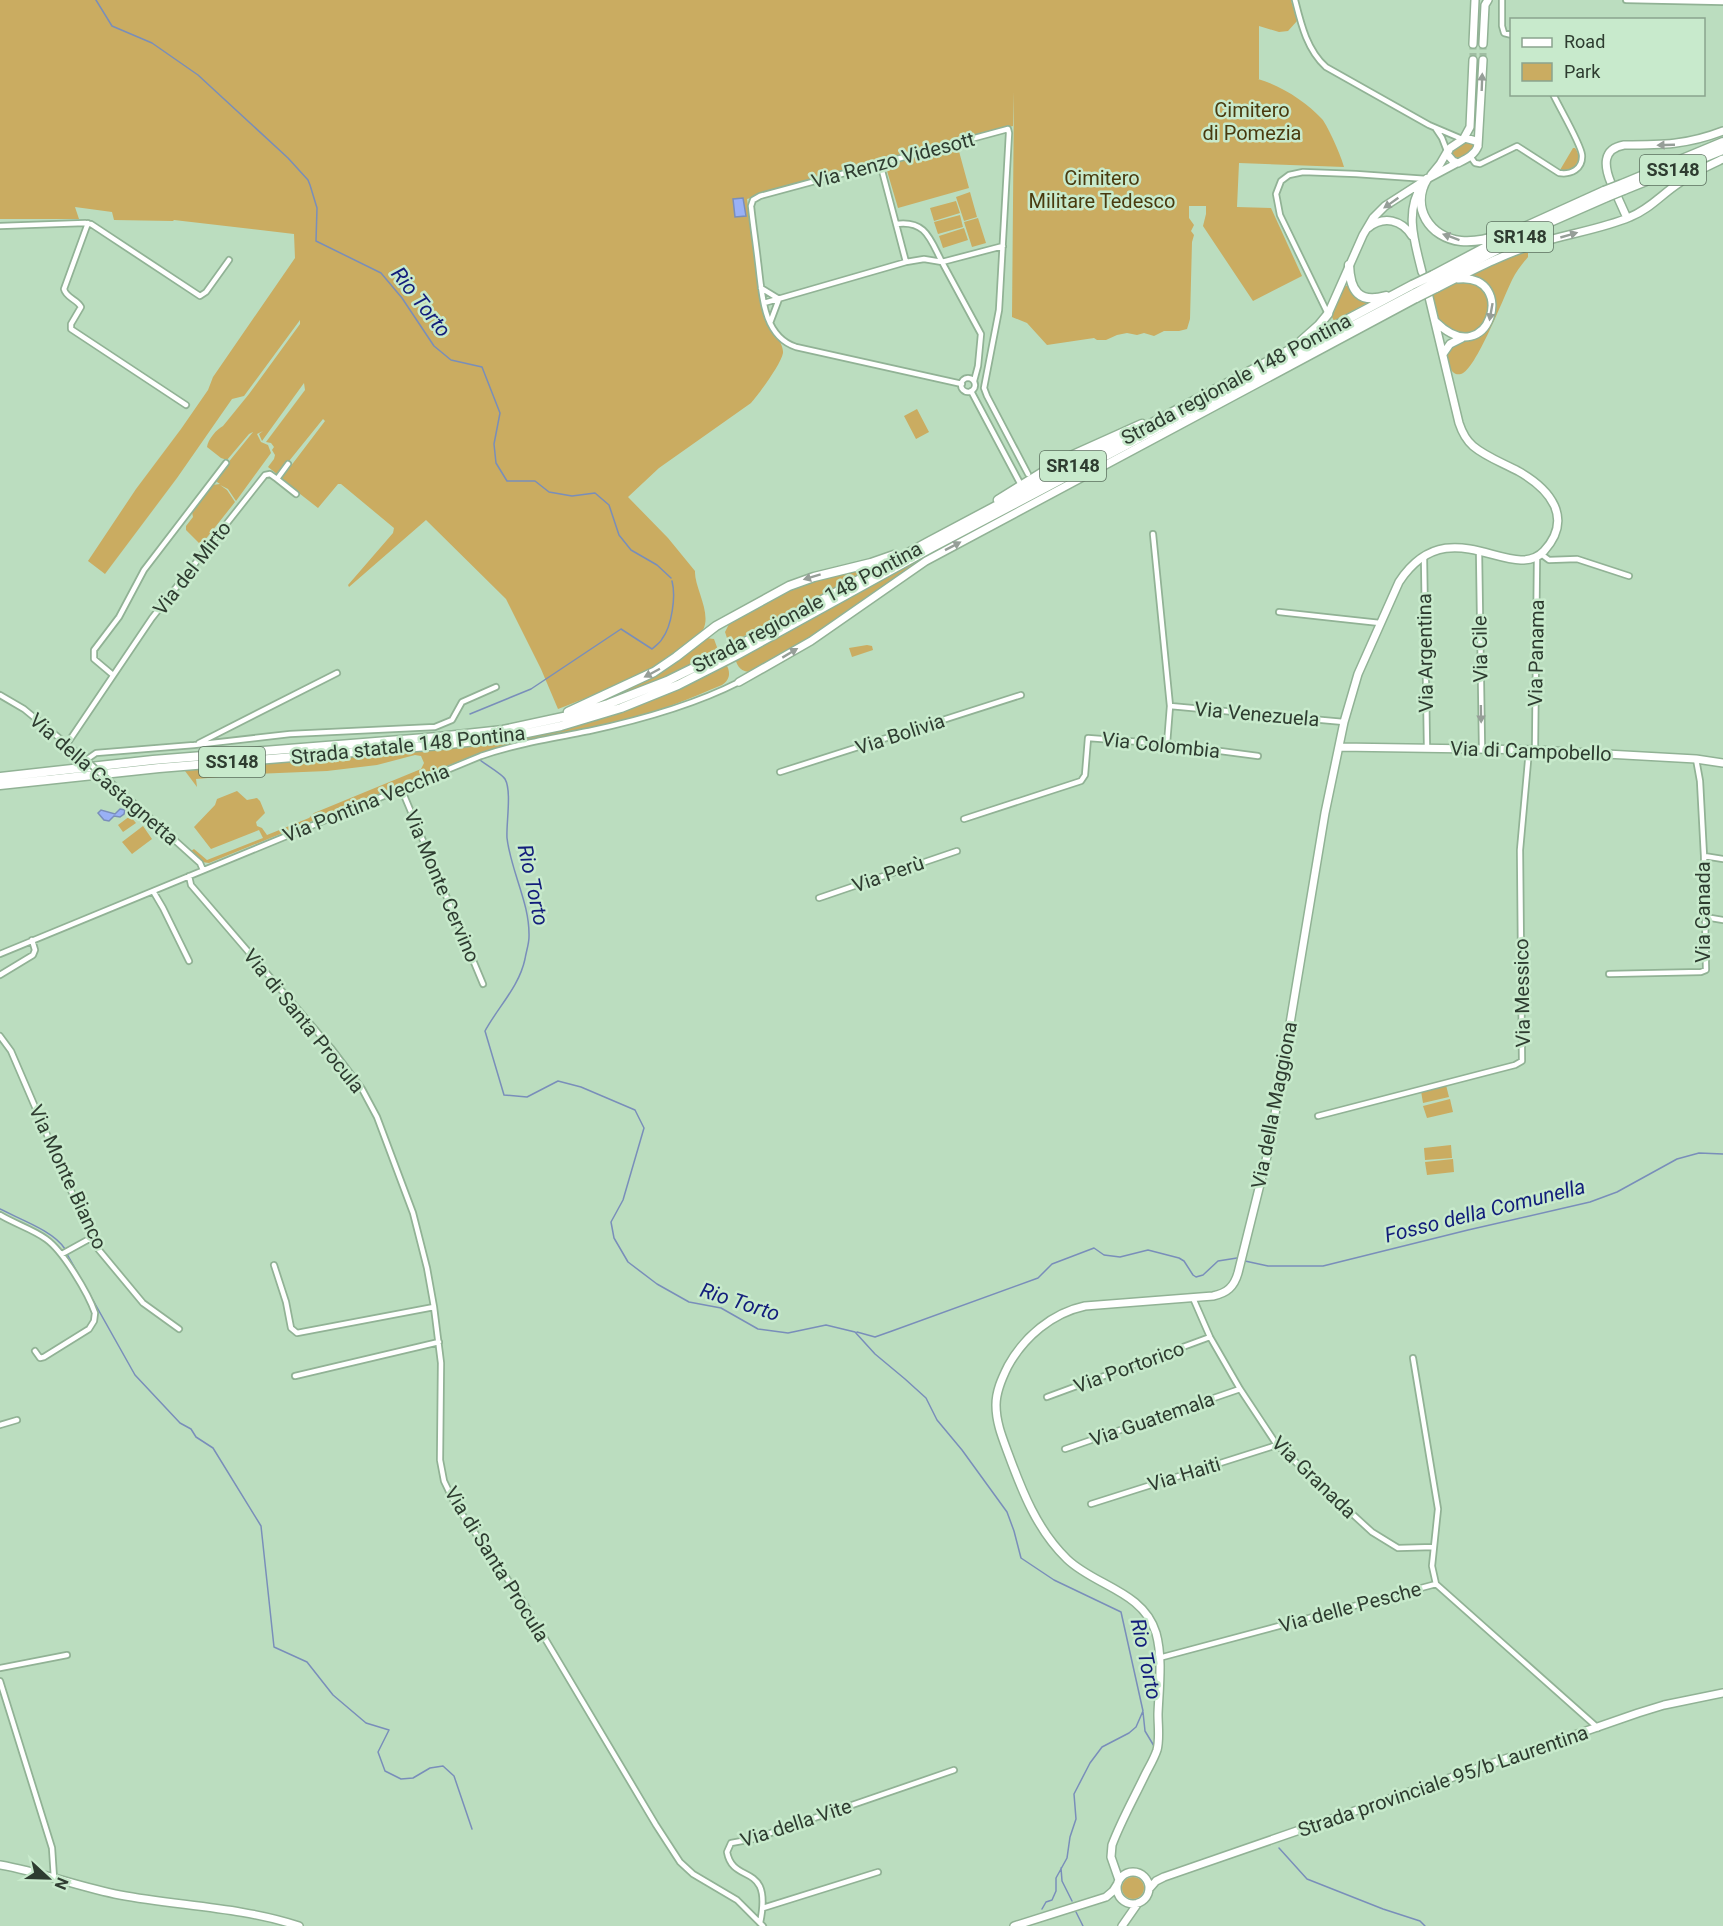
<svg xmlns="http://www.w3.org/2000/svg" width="1723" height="1926" font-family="Roboto,sans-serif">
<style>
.green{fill:#caac61}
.water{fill:#99b1f5;stroke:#798eba;stroke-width:1.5}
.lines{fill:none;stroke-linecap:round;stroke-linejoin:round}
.stream{stroke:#798eba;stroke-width:1.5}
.secondary-tunnel{stroke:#9fbda2;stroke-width:7;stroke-dasharray:7 3.5;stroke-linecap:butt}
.street-casing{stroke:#91b295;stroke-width:8}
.secondary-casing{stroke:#91b295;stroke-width:10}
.highway-casing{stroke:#91b295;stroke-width:11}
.street{stroke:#fff;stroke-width:4.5}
.secondary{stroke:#fff;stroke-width:7}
.highway{stroke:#fff;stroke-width:8}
.street-bridge-casing{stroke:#91b295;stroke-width:8;stroke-linecap:butt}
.secondary-bridge-casing{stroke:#91b295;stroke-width:10;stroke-linecap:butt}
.highway-bridge-casing{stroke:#91b295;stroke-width:11;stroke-linecap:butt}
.street-bridge{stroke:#fff;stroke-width:4.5}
.secondary-bridge{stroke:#fff;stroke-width:7}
.highway-bridge{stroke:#fff;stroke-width:8}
.oneway{fill:#969e98}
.labels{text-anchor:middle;stroke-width:5;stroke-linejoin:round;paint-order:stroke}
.shield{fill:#c8eacc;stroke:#5c705f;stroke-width:1.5}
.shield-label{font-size:18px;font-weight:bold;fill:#2e3c30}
.park-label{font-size:20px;fill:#493a0f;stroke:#c8eacc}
.street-label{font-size:20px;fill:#2e3c30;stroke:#c8eacc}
.water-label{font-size:21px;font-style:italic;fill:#121d7b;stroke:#c8eacc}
</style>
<rect width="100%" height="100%" fill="#bbddbf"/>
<path class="green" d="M0 0H1291L1297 21 1288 31 1279 32 1259 26V79H1258C1280 85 1307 102 1322 119 1328 126 1342 158 1344 167L1239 163 1237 207 1271 208 1302 276 1253 301 1203 226 1206 214V206H1189V218L1194 225 1191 231 1194 235 1192 242 1190 319 1187 329 1179 331H1164L1154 336 1144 333 1137 335 1127 333 1117 335 1106 340H1097L1094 338 1047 345 1027 323 1012 317 1014 92 1013 126 747 199C753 236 754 276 764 313 768 326 784 342 783 353 781 364 759 394 751 403L659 468 628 497 668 538 695 571C694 587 712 613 703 630 701 634 693 639 689 642 652 674 604 691 558 709L541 669 506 599 426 520 349 587 348 585 393 533 394 528 341 484H338L318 508 281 479 325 421 323 419 281 471 277 474 268 467 274 459 275 455 272 450 274 447 271 443 266 442 305 390 304 383 262 441 259 434 263 431 257 434 261 442 268 445 271 453 236 501 228 489 220 485 227 490 235 502 201 545 186 530V526L193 517 192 512 212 485 220 484 214 480 253 432 249 434 227 460 221 458 207 447C208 439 217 429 223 426L249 394 300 324V320L244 396 232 399 177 478 105 574 88 561 136 489 181 429 208 390 213 377 295 258 294 234 174 220 173 221 114 220 112 212 75 207 79 219H0Z
M1471 141 1474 145 1472 151 1457 160 1451 155C1453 147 1464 142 1471 141Z
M957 144 969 188 898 208 885 164Z
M1573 148H1575C1582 157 1578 166 1568 171L1560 170Z
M970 192 977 217 964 221 956 197Z
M956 201 960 213 934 221 930 208Z
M960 215 963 227 938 234 934 222Z
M978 218 986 243 972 247 964 222Z
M964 228 968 240 943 248 939 236Z
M1523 253H1528V257C1522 264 1516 272 1512 280 1504 296 1476 370 1461 374 1450 377 1448 361 1446 354 1447 353 1450 347 1451 346 1457 342 1467 341 1474 339 1489 332 1499 317 1495 300 1492 288 1479 280 1468 276L1497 262Z
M1460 281 1479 285 1489 297 1491 312 1479 331 1460 335 1440 323 1431 295Z
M1348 285 1354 296 1367 303 1334 321 1332 317 1344 287Z
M917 409 929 432 916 439 904 416Z
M922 558 812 638 751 672C741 672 738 667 735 659Z
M873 567 874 568 729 644 725 632 730 622 789 590 815 580Z
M706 638 714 639 718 650 654 683 603 701 602 698 665 669Z
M867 645 872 646 873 650 852 657 849 648Z
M726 664C731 672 730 680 722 685 691 698 660 711 627 720 578 732 527 737 479 753L209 863 202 862 191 851 194 849 207 860 263 838 259 830 211 849 194 827 215 805 217 799 237 791 247 800 257 798 260 801 265 813 256 822 257 826 262 828 267 835 309 818 314 813 421 769 424 763 421 756 415 755 377 765 327 771 255 774 196 779 197 787 185 771 370 752 565 727Z
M130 816 136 823 123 832 118 825Z
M143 826 152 839 132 854 122 842Z
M1446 1085 1449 1097 1423 1103 1421 1091Z
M1450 1099 1453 1112 1427 1118 1423 1106Z
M1451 1145 1452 1158 1425 1160 1424 1148Z
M1453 1159 1454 1172 1427 1175 1425 1162Z
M1122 1888a11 11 0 1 1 22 0a11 11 0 1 1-22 0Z"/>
<path class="water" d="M743 198 746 216 735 217 733 199Z
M120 809 125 810 124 814 120 817 114 816 109 821 104 820 98 813 101 810 115 814Z"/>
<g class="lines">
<path class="stream" d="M96 0 112 26 152 43 198 75 288 158 308 180 310 185 317 208 316 241 381 273 402 298 434 346 451 360 482 367 500 413 494 444 496 463 507 481H535L549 492 572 496 595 493 609 505 619 535 631 550 657 565 671 578
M470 714 531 689 621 629 652 649C655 646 660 643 662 639 672 626 676 596 672 581
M480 760C486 765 502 774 505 779 512 791 506 824 507 838 511 872 530 903 529 937 529 944 526 952 525 959 519 987 498 1007 485 1031L504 1095 527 1097 558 1081 581 1087 635 1110 644 1128 623 1200 611 1222 614 1238 628 1262 657 1284 689 1302 721 1308 758 1329 788 1333 826 1325 855 1332 875 1354 905 1379 926 1398 937 1420 962 1450 1007 1512 1014 1531 1021 1558 1054 1580 1121 1612 1143 1711 1136 1727 1129 1733 1102 1747 1090 1763 1074 1794 1076 1819 1070 1837 1067 1858 1056 1878V1891L1052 1900 1046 1902 1042 1909
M0 1209C19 1219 54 1231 65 1249
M67 1254 135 1375 180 1423 191 1429 196 1437 213 1448 261 1526 274 1647 307 1662 333 1695 366 1723 389 1730 378 1752 385 1771 401 1779 413 1778 430 1768 443 1766 454 1776 472 1829
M1245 1261 1268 1266H1323L1468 1230 1590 1202 1617 1192 1677 1159 1699 1153 1723 1154
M857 1332 875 1337 892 1331 1038 1278 1052 1264 1094 1248 1104 1255 1120 1257 1148 1250 1179 1258 1184 1261 1193 1275 1196 1277 1203 1275 1218 1261 1237 1258
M1143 1712 1145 1731 1154 1746
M1279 1848 1307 1879 1383 1909 1420 1921 1425 1926
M1061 1868 1062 1881 1072 1901
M1076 1912 1083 1926"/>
<path class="secondary-tunnel" d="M1473 60V44
M1483 60V44"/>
<g class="street-casing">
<path id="street" d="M1295 0C1301 24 1307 50 1326 67L1429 125 1462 139
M1502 0V26L1504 33 1512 35
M1626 0 1723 2
M1436 129 1442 138 1447 151
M1470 156 1475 163 1480 164 1517 146 1559 173C1571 175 1583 169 1582 155 1581 144 1559 107 1553 94
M880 163 906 262
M88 223 64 289C66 298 77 299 81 307L71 324V329L186 405
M896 224C926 220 930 239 942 262L1003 246
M0 226 85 223 91 224 200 296 206 292 229 260
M761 288 779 299 770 323
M764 303 906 262 924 259 942 262 981 334 978 366 974 381
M1328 314 1280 215 1276 194 1281 181 1289 175 1303 172 1356 174 1427 179
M961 385a7 7 0 1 1 14 0a7 7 0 1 1-14 0Z
M962 384 796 347C762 336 762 292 758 262 756 244 753 225 751 206L753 200 760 196 1008 129 1009 133 999 310 984 388 987 396 1028 474
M971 391 1021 485
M288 464 277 479 296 494
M1153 534 1170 706 1167 744
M1479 551 1482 748
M1541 554 1549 560 1577 559 1629 576
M1424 558 1427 748
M1279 612 1380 623
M113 675 94 659V650L119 617 144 570 226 463
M0 695 24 709 86 760
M1170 706 1344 722
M199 743 337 673
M67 744 152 618 265 475 270 474 277 479
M1535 750 1537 557
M86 760 96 753 194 745 290 734 435 727 452 720 462 702 496 687
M780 772 1021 695
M109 781 200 863 203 870
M401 788 483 984
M964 819 1081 781 1085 775 1088 738 1167 744 1258 756
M1704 856 1723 859
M189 876 191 885 331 1048 362 1089 377 1117 413 1213 427 1268 434 1307 441 1363 440 1460 444 1481 455 1504 522 1600 656 1825 680 1862 693 1874 737 1900 763 1926
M153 891 163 908 189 961
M819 898 957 851
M1705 917 1723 920
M0 954 481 756C516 744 553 738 589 731 640 720 692 706 739 682
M1609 974 1701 972 1706 970 1704 856 1700 781 1696 759
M0 975 33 955 35 950 32 940
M0 1036 11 1051 94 1244 143 1303 179 1329
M1318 1116 1515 1065 1522 1061 1520 850 1529 750
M0 1215C15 1224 32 1229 46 1239 63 1251 88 1293 95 1313L94 1321 89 1329 44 1357 40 1358 35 1351
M62 1254 91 1238
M274 1265 286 1302 291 1328 297 1333 434 1307
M1193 1298 1210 1337 1240 1389 1277 1445 1372 1532 1398 1548 1434 1547
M1413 1358 1438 1509 1432 1566 1436 1584
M295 1376 439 1342
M1047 1397 1210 1337
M0 1425 17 1420
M1065 1449 1240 1389
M1091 1504 1277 1445
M1159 1658 1436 1584 1598 1728
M0 1668 67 1655
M0 1681 52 1848 54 1878
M763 1908 878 1872
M760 1923C773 1860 733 1886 727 1852L731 1843 753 1839 954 1770"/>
</g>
<g class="secondary-casing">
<path id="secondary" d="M1473 44 1475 0
M1483 44 1485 5 1488 0
M1464 138 1470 127 1473 60
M1478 146 1476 141 1465 138 1450 148 1447 154 1453 161 1458 163C1466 159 1475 155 1478 146L1483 60
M1431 175 1440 164 1447 152
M1611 183C1604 166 1602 149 1624 145 1662 145 1687 145 1723 131
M1422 185C1404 212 1415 243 1422 272
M1618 198 1627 218
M1368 228C1384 215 1402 220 1412 236
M1437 288C1471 271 1505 253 1542 242 1571 233 1602 229 1630 217 1650 209 1662 194 1679 183 1692 173 1708 166 1723 159
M1328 314 1363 235 1373 218 1385 206 1427 179 1457 163
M1436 322C1489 374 1519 273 1458 279
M1443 354 1450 344 1462 338
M739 682 811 641 926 561 1417 298
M1339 747 1535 750 1696 759 1723 763
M0 1865C41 1872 79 1887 120 1895 179 1906 241 1907 299 1926
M1117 1888a16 16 0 1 1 32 0a16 16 0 1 1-32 0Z
M1119 1880 1111 1857 1112 1845C1121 1821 1134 1798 1145 1775 1149 1767 1154 1759 1157 1750 1160 1739 1158 1726 1158 1714 1159 1688 1163 1658 1156 1633 1143 1591 1095 1586 1067 1559 1037 1530 1022 1491 1008 1453 1002 1437 996 1422 996 1405 996 1391 1002 1378 1008 1366 1024 1337 1052 1313 1085 1306L1213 1296C1227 1293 1234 1287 1238 1273L1270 1144 1325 813 1344 722 1358 674 1399 582C1449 506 1512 585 1544 551 1574 518 1550 489 1518 471 1503 463 1486 457 1473 446 1466 440 1462 432 1459 423L1429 297
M1149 1889 1156 1881 1164 1877 1638 1713 1664 1705 1723 1693
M1014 1926 1106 1897 1113 1891 1118 1883
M1122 1926 1138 1903"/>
</g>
<g class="highway-casing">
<path id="highway" d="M1427 179C1410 207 1430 238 1461 241 1474 242 1486 240 1499 235
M1622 184 1723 142
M1624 190 1723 150
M1349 265C1350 291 1359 304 1386 296
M1433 275 1520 229 1604 191
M1436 282 1550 222 1607 197
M1301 341 1319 325 1328 314
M998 500 1064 459 1142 424
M568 712 654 672 676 657 716 626 789 586 814 577 871 563 894 555
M0 777 153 760 438 737 503 730 568 716 608 704 667 681 734 648 928 542 1412 285
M0 785 159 768 440 745 503 738 561 726 621 708 678 685 737 655 931 548 1415 293"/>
</g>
<use href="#street" class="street"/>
<use href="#secondary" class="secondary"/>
<use href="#highway" class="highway"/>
<g class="street-bridge-casing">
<path id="street-bridge" d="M88 762 109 781"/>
</g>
<g class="secondary-bridge-casing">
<path id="secondary-bridge" d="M1417 298 1437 288"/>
</g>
<g class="highway-bridge-casing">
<path id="highway-bridge" d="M1604 191 1622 184
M1607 197 1624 190
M1412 285 1433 275
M1415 293 1436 282"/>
</g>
<use href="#street-bridge" class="street-bridge"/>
<use href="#secondary-bridge" class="secondary-bridge"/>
<use href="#highway-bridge" class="highway-bridge"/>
</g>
<defs><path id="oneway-solid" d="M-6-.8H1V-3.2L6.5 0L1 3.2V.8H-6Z" transform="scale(1.5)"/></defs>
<g class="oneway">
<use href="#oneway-solid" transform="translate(1482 82) rotate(-88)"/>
<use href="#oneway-solid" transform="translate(1666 145) rotate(178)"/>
<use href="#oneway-solid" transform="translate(1391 203) rotate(145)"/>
<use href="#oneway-solid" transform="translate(1569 235) rotate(-16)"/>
<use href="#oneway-solid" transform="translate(1451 237) rotate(-160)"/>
<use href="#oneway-solid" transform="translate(1491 312) rotate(100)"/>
<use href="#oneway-solid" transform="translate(953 546) rotate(-27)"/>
<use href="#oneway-solid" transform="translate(812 577) rotate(163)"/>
<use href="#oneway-solid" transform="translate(790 653) rotate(-31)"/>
<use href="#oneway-solid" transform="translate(652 673) rotate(152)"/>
<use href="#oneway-solid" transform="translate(1481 714) rotate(89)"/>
</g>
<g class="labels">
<g class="shield">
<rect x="1640" y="155" width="66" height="30" rx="4.5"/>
<rect x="1487" y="222" width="66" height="30" rx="4.5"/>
<rect x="1040" y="451" width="66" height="30" rx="4.5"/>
<rect x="199" y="747" width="66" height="30" rx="4.5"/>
</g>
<g class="shield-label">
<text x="1673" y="176">SS148</text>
<text x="1520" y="243">SR148</text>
<text x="1073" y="472">SR148</text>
<text x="232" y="768">SS148</text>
</g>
<g class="park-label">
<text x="1252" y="117">Cimitero<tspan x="1252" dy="23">di Pomezia</tspan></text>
<text x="1102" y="185">Cimitero<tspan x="1102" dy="23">Militare Tedesco</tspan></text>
</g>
<g class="street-label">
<text transform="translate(893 160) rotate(-15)" y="7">Via Renzo Videsott</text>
<text transform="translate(1236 379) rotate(-28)" y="7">Strada regionale 148 Pontina</text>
<text transform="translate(192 568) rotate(-52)" y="7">Via del Mirto</text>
<text transform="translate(807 607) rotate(-28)" y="7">Strada regionale 148 Pontina</text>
<text transform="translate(1480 649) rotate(-91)" y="7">Via Cile</text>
<text transform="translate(1425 653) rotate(-91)" y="7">Via Argentina</text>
<text transform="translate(1536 653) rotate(-89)" y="7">Via Panama</text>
<text transform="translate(1257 714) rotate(5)" y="7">Via Venezuela</text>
<text transform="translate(900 734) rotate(-18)" y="7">Via Bolivia</text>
<text transform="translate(408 745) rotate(-6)" y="7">Strada statale 148 Pontina</text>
<text transform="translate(1161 745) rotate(6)" y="7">Via Colombia</text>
<text transform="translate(1531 751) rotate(2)" y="7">Via di Campobello</text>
<text transform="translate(104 779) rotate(41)" y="7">Via della Castagnetta</text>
<text transform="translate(366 803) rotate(-22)" y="7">Via Pontina Vecchia</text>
<text transform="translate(888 874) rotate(-19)" y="7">Via Perù</text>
<text transform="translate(442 886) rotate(67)" y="7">Via Monte Cervino</text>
<text transform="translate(1703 912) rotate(-90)" y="7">Via Canada</text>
<text transform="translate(1522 993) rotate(-91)" y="7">Via Messico</text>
<text transform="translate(304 1021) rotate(51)" y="7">Via di Santa Procula</text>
<text transform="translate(1274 1105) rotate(-79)" y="7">Via della Maggiona</text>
<text transform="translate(68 1177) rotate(65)" y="7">Via Monte Bianco</text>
<text transform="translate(1129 1367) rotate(-20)" y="7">Via Portorico</text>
<text transform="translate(1152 1419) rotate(-19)" y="7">Via Guatemala</text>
<text transform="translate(1184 1474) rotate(-17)" y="7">Via Haiti</text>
<text transform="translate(1314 1477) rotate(44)" y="7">Via Granada</text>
<text transform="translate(497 1564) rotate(58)" y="7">Via di Santa Procula</text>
<text transform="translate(1350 1607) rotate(-15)" y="7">Via delle Pesche</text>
<text transform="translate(1443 1781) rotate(-19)" y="7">Strada provinciale 95/b Laurentina</text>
<text transform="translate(796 1823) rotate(-18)" y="7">Via della Vite</text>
</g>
<g class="water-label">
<text transform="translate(421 302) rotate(52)" y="7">Rio Torto</text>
<text transform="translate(533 885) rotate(78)" y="7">Rio Torto</text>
<text transform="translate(1485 1211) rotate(-14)" y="7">Fosso della Comunella</text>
<text transform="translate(740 1302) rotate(18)" y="7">Rio Torto</text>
<text transform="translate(1146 1659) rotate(78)" y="7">Rio Torto</text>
</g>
</g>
<rect x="1510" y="18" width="195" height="78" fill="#c8eacc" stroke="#8aa48e" stroke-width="1.5"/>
<rect x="1522" y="38" width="30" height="9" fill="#ffffff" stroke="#8aa48e" stroke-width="1.5"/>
<text x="1564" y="48" font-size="18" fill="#2e3c30">Road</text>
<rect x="1522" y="63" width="30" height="18" fill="#caac61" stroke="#8aa48e" stroke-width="1.5"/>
<text x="1564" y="78" font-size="18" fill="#2e3c30">Park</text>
<g transform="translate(48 1878) rotate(112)" stroke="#c8eacc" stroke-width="4.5" paint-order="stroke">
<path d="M0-4.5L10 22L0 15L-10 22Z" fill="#2e3c30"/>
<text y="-9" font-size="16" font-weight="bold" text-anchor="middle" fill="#2e3c30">N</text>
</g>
</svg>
